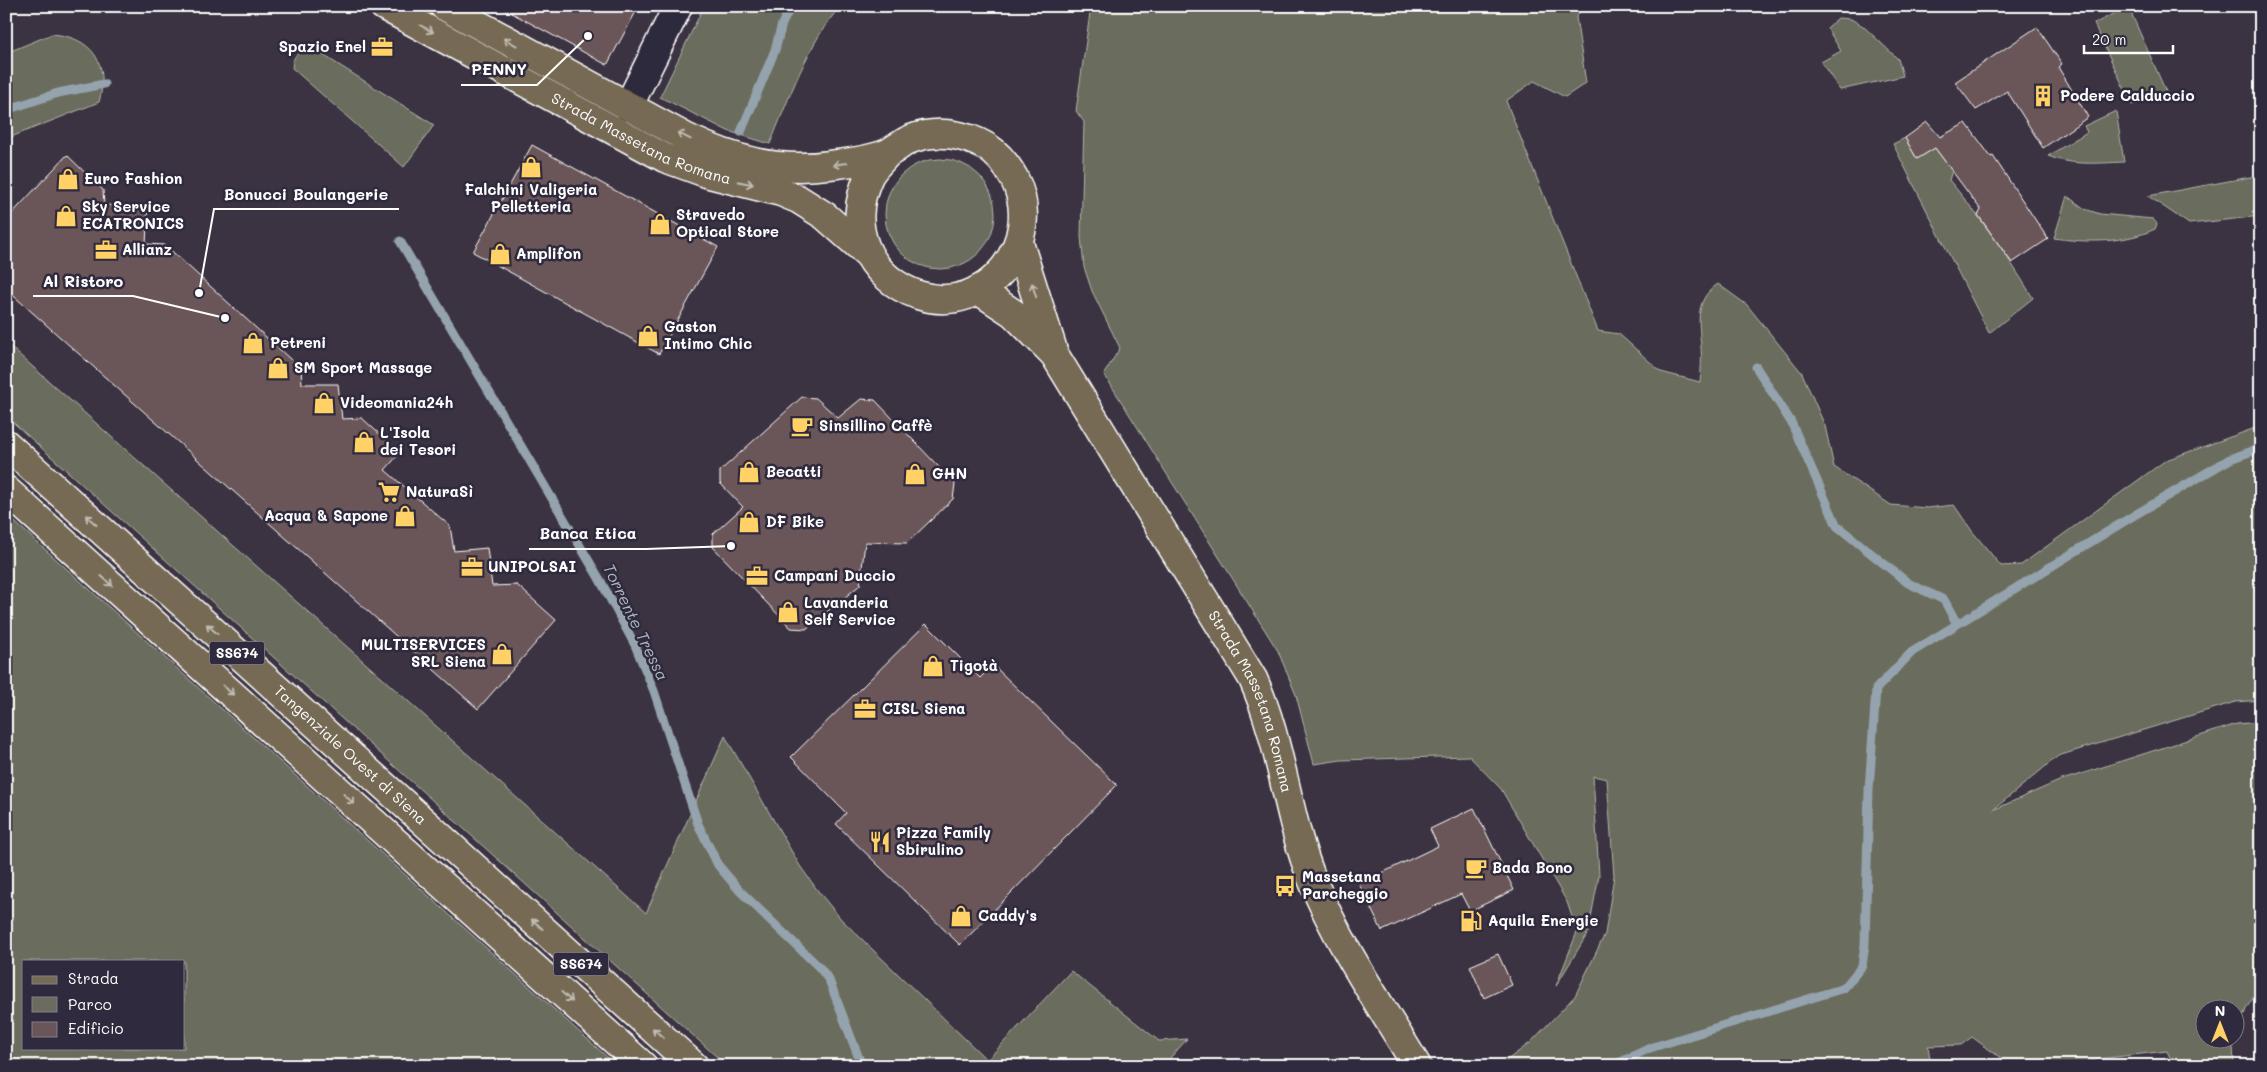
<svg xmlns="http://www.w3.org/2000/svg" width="2267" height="1072" font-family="Mali,sans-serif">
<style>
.green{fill:#6b6c5d;stroke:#b5b6ae;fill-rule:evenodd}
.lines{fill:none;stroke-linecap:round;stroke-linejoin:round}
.stream{stroke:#94a3ad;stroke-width:9}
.building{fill:#6a5658;stroke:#fff}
.minor-casing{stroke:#fff;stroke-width:31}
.primary-casing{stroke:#fff;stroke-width:31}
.trunk-casing{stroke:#fff;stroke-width:31}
.minor{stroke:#2f2a3d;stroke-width:28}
.primary{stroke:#766a54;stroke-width:28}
.trunk{stroke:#766a54;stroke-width:28}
.oneway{stroke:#c1bcb2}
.labels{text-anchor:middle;stroke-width:5;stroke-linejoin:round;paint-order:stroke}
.shield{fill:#2f2a3d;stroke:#c1bfc5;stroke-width:1}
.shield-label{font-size:14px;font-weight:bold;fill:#fff}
.poi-label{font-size:15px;font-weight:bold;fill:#fff;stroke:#2f2a3d;text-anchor:start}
.street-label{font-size:15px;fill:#fff;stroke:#2f2a3d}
.water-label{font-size:16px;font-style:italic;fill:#afbac2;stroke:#2f2a3d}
.leader{fill:none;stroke:#fff;stroke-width:2}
.callout-dot{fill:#fff;stroke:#2f2a3d;stroke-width:2}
.callout-label{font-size:16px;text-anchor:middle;font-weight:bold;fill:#fff;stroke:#2f2a3d;stroke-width:5;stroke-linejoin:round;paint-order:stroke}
</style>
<rect width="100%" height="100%" fill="#3b3342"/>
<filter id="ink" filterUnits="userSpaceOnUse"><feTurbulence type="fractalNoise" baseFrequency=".02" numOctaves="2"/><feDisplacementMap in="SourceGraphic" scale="10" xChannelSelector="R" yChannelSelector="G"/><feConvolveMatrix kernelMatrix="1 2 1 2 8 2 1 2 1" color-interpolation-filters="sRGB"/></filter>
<g filter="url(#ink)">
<path class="green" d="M704 6H841C809 40 788 101 770 144L728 131 660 97Z
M1091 6H1585L1576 17 1586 83 1565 97 1534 81 1506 101 1598 331 1619 334 1661 372 1700 382C1701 371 1702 358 1701 347 1699 321 1694 300 1718 284L1747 305 1802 373 1825 426 1834 467 1891 505 1927 508 1954 505 1972 531 2001 566 2021 565 2166 460 2261 426V700L2235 702 2058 756 1993 810 2059 781 2237 724 2261 722V985L2246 1009 2233 1046 2234 1066H2174L2167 1051 2098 1059 2078 1066H2012L1972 1037 1961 1045 1928 1046 1931 1066H1499L1530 1043 1575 996 1605 934 1614 876 1607 779 1593 776 1599 875 1588 933 1556 986 1577 932 1567 902 1501 789 1469 756 1341 760 1314 764 1296 695 1278 651 1104 374 1120 348 1092 291 1084 267 1081 237 1084 122 1076 111ZM2204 1010H2234V1040H2204Z
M2128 6 2167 94 2132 105 2094 24Z
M1838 18 1851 19 1863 26 1898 59 1903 76 1840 90 1821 62 1841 51 1827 28Z
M52 34C92 37 110 63 99 102L6 139V53Z
M312 48 434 125 404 167 292 68C293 54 299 51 312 48Z
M2116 111 2124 162C2098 163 2073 166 2048 156L2087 132 2084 126Z
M1905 138 1917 159 1935 148 1952 171 1949 180C1980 217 2008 256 2033 298L1989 333 1893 144Z
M885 214a55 55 0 1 1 110 0a55 55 0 1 1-110 0Z
M2261 175V216L2189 224 2148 196Z
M2067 196 2085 209 2100 214 2153 219 2157 224 2155 229C2126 243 2086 243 2054 238Z
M6 343 646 913 725 736 800 866 818 891 841 919 987 1060 1071 971 1159 1041 1187 1039 1163 1066H727L6 416Z
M6 514 617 1066H6ZM24 961H184V1048H24Z"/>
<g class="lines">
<path class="stream" d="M6 110 58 93 104 84
M741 132 775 50 782 24 791 6
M400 241 599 578 635 645 654 691 698 824 718 865 740 891 820 968 829 980 862 1066
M1756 367 1791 422 1837 526 1908 583 1944 600 1957 624
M1612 1066 1650 1048 1844 988 1862 966 1865 944 1869 790 1876 689 1912 652 2133 516 2230 459 2261 448"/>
</g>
<path class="building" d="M499 6H639L607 65Z
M2037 27 2062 64 2058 67 2088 117 2043 148 2007 91 1976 110 1955 82Z
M1927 122 1940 137 1966 123 1991 157 1993 156 2048 239 2012 263 1978 215 1981 210 1935 148 1917 159 1905 138Z
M532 145 718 247 659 354 473 252Z
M67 155 103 190 104 205 148 207 146 244 165 245 301 369 302 384H338L342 419 362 418 400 453 385 470 450 526 454 551 487 548 492 586 517 585 556 620 478 709 6 289V220Z
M802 397 816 398 838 418 861 399 875 400 955 484 953 499 907 543 865 542 860 585 806 629 791 628 713 547V534L743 507 720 483V471Z
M926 624 980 678 993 665 1117 785 960 945 836 824 846 813 791 757Z
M1474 808 1514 890 1470 911 1461 894 1382 931 1359 884 1438 846 1430 829Z
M1498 954 1512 985 1484 998 1470 966Z"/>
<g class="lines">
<g class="minor-casing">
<path id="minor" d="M628 107 678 6"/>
</g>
<g class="primary-casing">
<g id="primary">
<path id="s1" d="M384 6 665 158 709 174 781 192 798 199 825 216 868 254"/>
<path d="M444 6 687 138C733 160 778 172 829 165 848 163 871 160 888 153 896 149 903 142 911 139 936 129 965 134 987 147 998 154 1008 167 1014 178 1046 240 987 318 918 295 866 276 846 226 869 176 873 168 882 160 888 153"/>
<path d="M1019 243 1052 347"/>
<path id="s2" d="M978 290 1013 313 1054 354 1253 679C1282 743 1286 814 1312 879 1338 944 1381 1006 1417 1066"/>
</g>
</g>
<g class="trunk-casing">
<g id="trunk">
<path id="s3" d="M6 444 694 1066"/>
<path d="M6 490 643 1066"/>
</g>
</g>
<use href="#minor" class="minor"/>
<use href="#primary" class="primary"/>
<use href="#trunk" class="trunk"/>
</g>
<defs><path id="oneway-shaft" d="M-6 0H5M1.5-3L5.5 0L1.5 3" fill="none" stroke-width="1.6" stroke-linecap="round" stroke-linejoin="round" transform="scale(1.25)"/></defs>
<g class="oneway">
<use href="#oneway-shaft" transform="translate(427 29) rotate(28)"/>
<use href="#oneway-shaft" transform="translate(510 42) rotate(-151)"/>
<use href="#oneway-shaft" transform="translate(684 136) rotate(-153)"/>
<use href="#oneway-shaft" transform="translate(840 164) rotate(170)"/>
<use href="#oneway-shaft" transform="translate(746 183) rotate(12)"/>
<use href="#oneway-shaft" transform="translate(1034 290) rotate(-107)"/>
<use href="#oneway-shaft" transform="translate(91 520) rotate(-138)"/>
<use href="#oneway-shaft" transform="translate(107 581) rotate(42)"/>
<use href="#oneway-shaft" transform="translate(212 629) rotate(-138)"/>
<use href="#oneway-shaft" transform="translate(228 690) rotate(42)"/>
<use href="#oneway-shaft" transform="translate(349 799) rotate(42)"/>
<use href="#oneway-shaft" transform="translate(537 924) rotate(-138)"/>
<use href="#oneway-shaft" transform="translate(567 997) rotate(42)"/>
<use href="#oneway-shaft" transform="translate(658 1033) rotate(-138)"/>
</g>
</g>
<defs>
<g id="office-bare" transform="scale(1.725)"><path d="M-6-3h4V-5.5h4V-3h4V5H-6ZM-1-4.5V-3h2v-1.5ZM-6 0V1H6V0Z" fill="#ffd166" stroke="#2f2a3d" stroke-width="2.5" paint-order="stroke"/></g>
<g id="building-bare" transform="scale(1.725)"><path d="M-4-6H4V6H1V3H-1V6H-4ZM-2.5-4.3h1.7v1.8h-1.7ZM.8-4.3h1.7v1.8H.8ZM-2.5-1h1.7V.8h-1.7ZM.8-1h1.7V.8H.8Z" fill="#ffd166" stroke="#2f2a3d" stroke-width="2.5" paint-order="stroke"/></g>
<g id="shop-bare" transform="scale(1.725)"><path d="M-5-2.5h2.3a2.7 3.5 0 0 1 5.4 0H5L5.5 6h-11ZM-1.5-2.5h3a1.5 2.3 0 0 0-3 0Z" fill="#ffd166" stroke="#2f2a3d" stroke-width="2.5" paint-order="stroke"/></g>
<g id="cafe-bare" transform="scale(1.725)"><path d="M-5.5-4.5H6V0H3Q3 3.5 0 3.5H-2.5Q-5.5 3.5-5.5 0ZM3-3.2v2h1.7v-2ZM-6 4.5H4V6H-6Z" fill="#ffd166" stroke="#2f2a3d" stroke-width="2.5" paint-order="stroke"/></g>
<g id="supermarket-bare" transform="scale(1.725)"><path d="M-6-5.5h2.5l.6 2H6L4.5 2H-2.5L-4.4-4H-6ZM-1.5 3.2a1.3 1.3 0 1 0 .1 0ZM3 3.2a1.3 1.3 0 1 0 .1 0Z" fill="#ffd166" stroke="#2f2a3d" stroke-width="2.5" paint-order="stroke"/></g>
<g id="restaurant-bare" transform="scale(1.725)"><path d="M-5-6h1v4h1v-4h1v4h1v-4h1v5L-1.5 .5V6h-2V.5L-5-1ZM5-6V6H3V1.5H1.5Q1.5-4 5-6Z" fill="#ffd166" stroke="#2f2a3d" stroke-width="2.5" paint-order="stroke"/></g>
<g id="bus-bare" transform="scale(1.725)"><path d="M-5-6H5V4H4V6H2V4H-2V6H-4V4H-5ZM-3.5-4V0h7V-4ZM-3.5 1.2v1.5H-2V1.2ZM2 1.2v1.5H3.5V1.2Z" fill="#ffd166" stroke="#2f2a3d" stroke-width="2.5" paint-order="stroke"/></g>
<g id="fuel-bare" transform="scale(1.725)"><path d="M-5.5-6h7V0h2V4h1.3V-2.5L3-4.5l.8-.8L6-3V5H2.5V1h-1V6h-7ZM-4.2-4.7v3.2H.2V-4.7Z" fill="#ffd166" stroke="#2f2a3d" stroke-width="2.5" paint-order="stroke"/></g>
</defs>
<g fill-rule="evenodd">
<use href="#office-bare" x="382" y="47"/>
<use href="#building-bare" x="2043" y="96"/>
<use href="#shop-bare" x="531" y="167"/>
<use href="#shop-bare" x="68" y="179"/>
<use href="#shop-bare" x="66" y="216"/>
<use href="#shop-bare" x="660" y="224"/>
<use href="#office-bare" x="106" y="250"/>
<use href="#shop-bare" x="500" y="254"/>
<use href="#shop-bare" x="648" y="336"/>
<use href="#shop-bare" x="253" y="343"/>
<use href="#shop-bare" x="278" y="368"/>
<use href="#shop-bare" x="324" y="403"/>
<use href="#cafe-bare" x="802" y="426"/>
<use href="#shop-bare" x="364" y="442"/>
<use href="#shop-bare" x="749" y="472"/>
<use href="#shop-bare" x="915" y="474"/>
<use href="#supermarket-bare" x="389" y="492"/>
<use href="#shop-bare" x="405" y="516"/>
<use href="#shop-bare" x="749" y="522"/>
<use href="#office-bare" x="472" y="567"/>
<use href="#office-bare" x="757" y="576"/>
<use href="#shop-bare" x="788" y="612"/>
<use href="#shop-bare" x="502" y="654"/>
<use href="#shop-bare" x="933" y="666"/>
<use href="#office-bare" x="865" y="709"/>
<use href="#restaurant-bare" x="880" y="842"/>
<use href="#cafe-bare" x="1476" y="868"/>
<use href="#bus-bare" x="1285" y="886"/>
<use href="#shop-bare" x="961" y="916"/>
<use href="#fuel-bare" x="1471" y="921"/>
</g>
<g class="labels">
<g class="shield">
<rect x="209.5" y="641.5" width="55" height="23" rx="4"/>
<rect x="553.5" y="952.5" width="55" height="23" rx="4"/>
</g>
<g class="shield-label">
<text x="237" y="658">SS674</text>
<text x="581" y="969">SS674</text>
</g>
<g class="poi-label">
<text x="366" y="52" text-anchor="end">Spazio Enel</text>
<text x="2060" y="101">Podere Calduccio</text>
<text x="84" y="184">Euro Fashion</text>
<text x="531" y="195" text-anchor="middle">Falchini Valigeria<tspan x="531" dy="17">Pelletteria</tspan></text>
<text x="82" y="212">Sky Service<tspan x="82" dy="17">ECATRONICS</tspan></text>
<text x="676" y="220">Stravedo<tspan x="676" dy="17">Optical Store</tspan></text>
<text x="122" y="255">Allianz</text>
<text x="516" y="259">Amplifon</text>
<text x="664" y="332">Gaston<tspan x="664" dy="17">Intimo Chic</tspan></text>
<text x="270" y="348">Petreni</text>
<text x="294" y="373">SM Sport Massage</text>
<text x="340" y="408">Videomania24h</text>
<text x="819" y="431">Sinsillino Caffè</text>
<text x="380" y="438">L'Isola<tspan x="380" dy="17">dei Tesori</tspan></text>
<text x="766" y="477">Becatti</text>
<text x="932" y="479">GHN</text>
<text x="406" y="497">NaturaSì</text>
<text x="388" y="521" text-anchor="end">Acqua &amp; Sapone</text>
<text x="766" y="527">DF Bike</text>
<text x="488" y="572">UNIPOLSAI</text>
<text x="774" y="581">Campani Duccio</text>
<text x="804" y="608">Lavanderia<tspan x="804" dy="17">Self Service</tspan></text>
<text x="486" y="650" text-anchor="end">MULTISERVICES<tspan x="486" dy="17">SRL Siena</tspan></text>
<text x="950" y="671">Tigotà</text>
<text x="882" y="714">CISL Siena</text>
<text x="896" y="838">Pizza Family<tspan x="896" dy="17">Sbirulino</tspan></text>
<text x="1492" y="873">Bada Bono</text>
<text x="1302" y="882">Massetana<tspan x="1302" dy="17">Parcheggio</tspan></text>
<text x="978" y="921">Caddy's</text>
<text x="1488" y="926">Aquila Energie</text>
</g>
<g class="street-label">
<text dy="5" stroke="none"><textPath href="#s1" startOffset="290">Strada Massetana Romana</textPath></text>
<text dy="5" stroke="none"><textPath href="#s2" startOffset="501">Strada Massetana Romana</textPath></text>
<text dy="5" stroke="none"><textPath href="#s3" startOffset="464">Tangenziale Ovest di Siena</textPath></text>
</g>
<g class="water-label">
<text transform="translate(636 622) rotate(64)" y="6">Torrente Tressa</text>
</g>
</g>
<path class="leader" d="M588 36L537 85H461M199 293L214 209H399M225 318L133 296H33M731 546L646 549H529"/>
<g class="callout-dot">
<circle cx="588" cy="36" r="5"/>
<circle cx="199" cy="293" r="5"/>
<circle cx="225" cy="318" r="5"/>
<circle cx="731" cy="546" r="5"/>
</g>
<g class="callout-label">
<text x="499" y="75">PENNY</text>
<text x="306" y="200">Bonucci Boulangerie</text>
<text x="83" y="287">Al Ristoro</text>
<text x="588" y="539">Banca Etica</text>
</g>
<rect width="2267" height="1072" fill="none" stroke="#2f2a3d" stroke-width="25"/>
<rect x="12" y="12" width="2242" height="1047" fill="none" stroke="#fff" stroke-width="2" filter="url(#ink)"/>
<rect x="22" y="960" width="162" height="90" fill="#2f2a3d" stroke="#827f8b"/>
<rect x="32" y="976" width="25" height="8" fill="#766a54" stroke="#827f8b"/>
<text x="68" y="984" font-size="15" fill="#ffffff">Strada</text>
<rect x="32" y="997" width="25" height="15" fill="#6b6c5d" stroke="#827f8b"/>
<text x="68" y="1010" font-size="15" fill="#ffffff">Parco</text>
<rect x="32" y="1022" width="25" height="15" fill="#6a5658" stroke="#827f8b"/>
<text x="68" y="1034" font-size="15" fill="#ffffff">Edificio</text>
<g transform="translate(2220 1024)"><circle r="24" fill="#2f2a3d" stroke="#827f8b"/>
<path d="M0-4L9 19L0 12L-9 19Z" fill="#ffd166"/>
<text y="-8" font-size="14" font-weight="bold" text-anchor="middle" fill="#ffffff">N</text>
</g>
<path d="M2084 45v8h89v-8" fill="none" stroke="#ffffff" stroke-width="2.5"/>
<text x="2092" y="45" font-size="15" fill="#ffffff" stroke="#2f2a3d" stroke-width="4" paint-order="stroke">20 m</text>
</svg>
